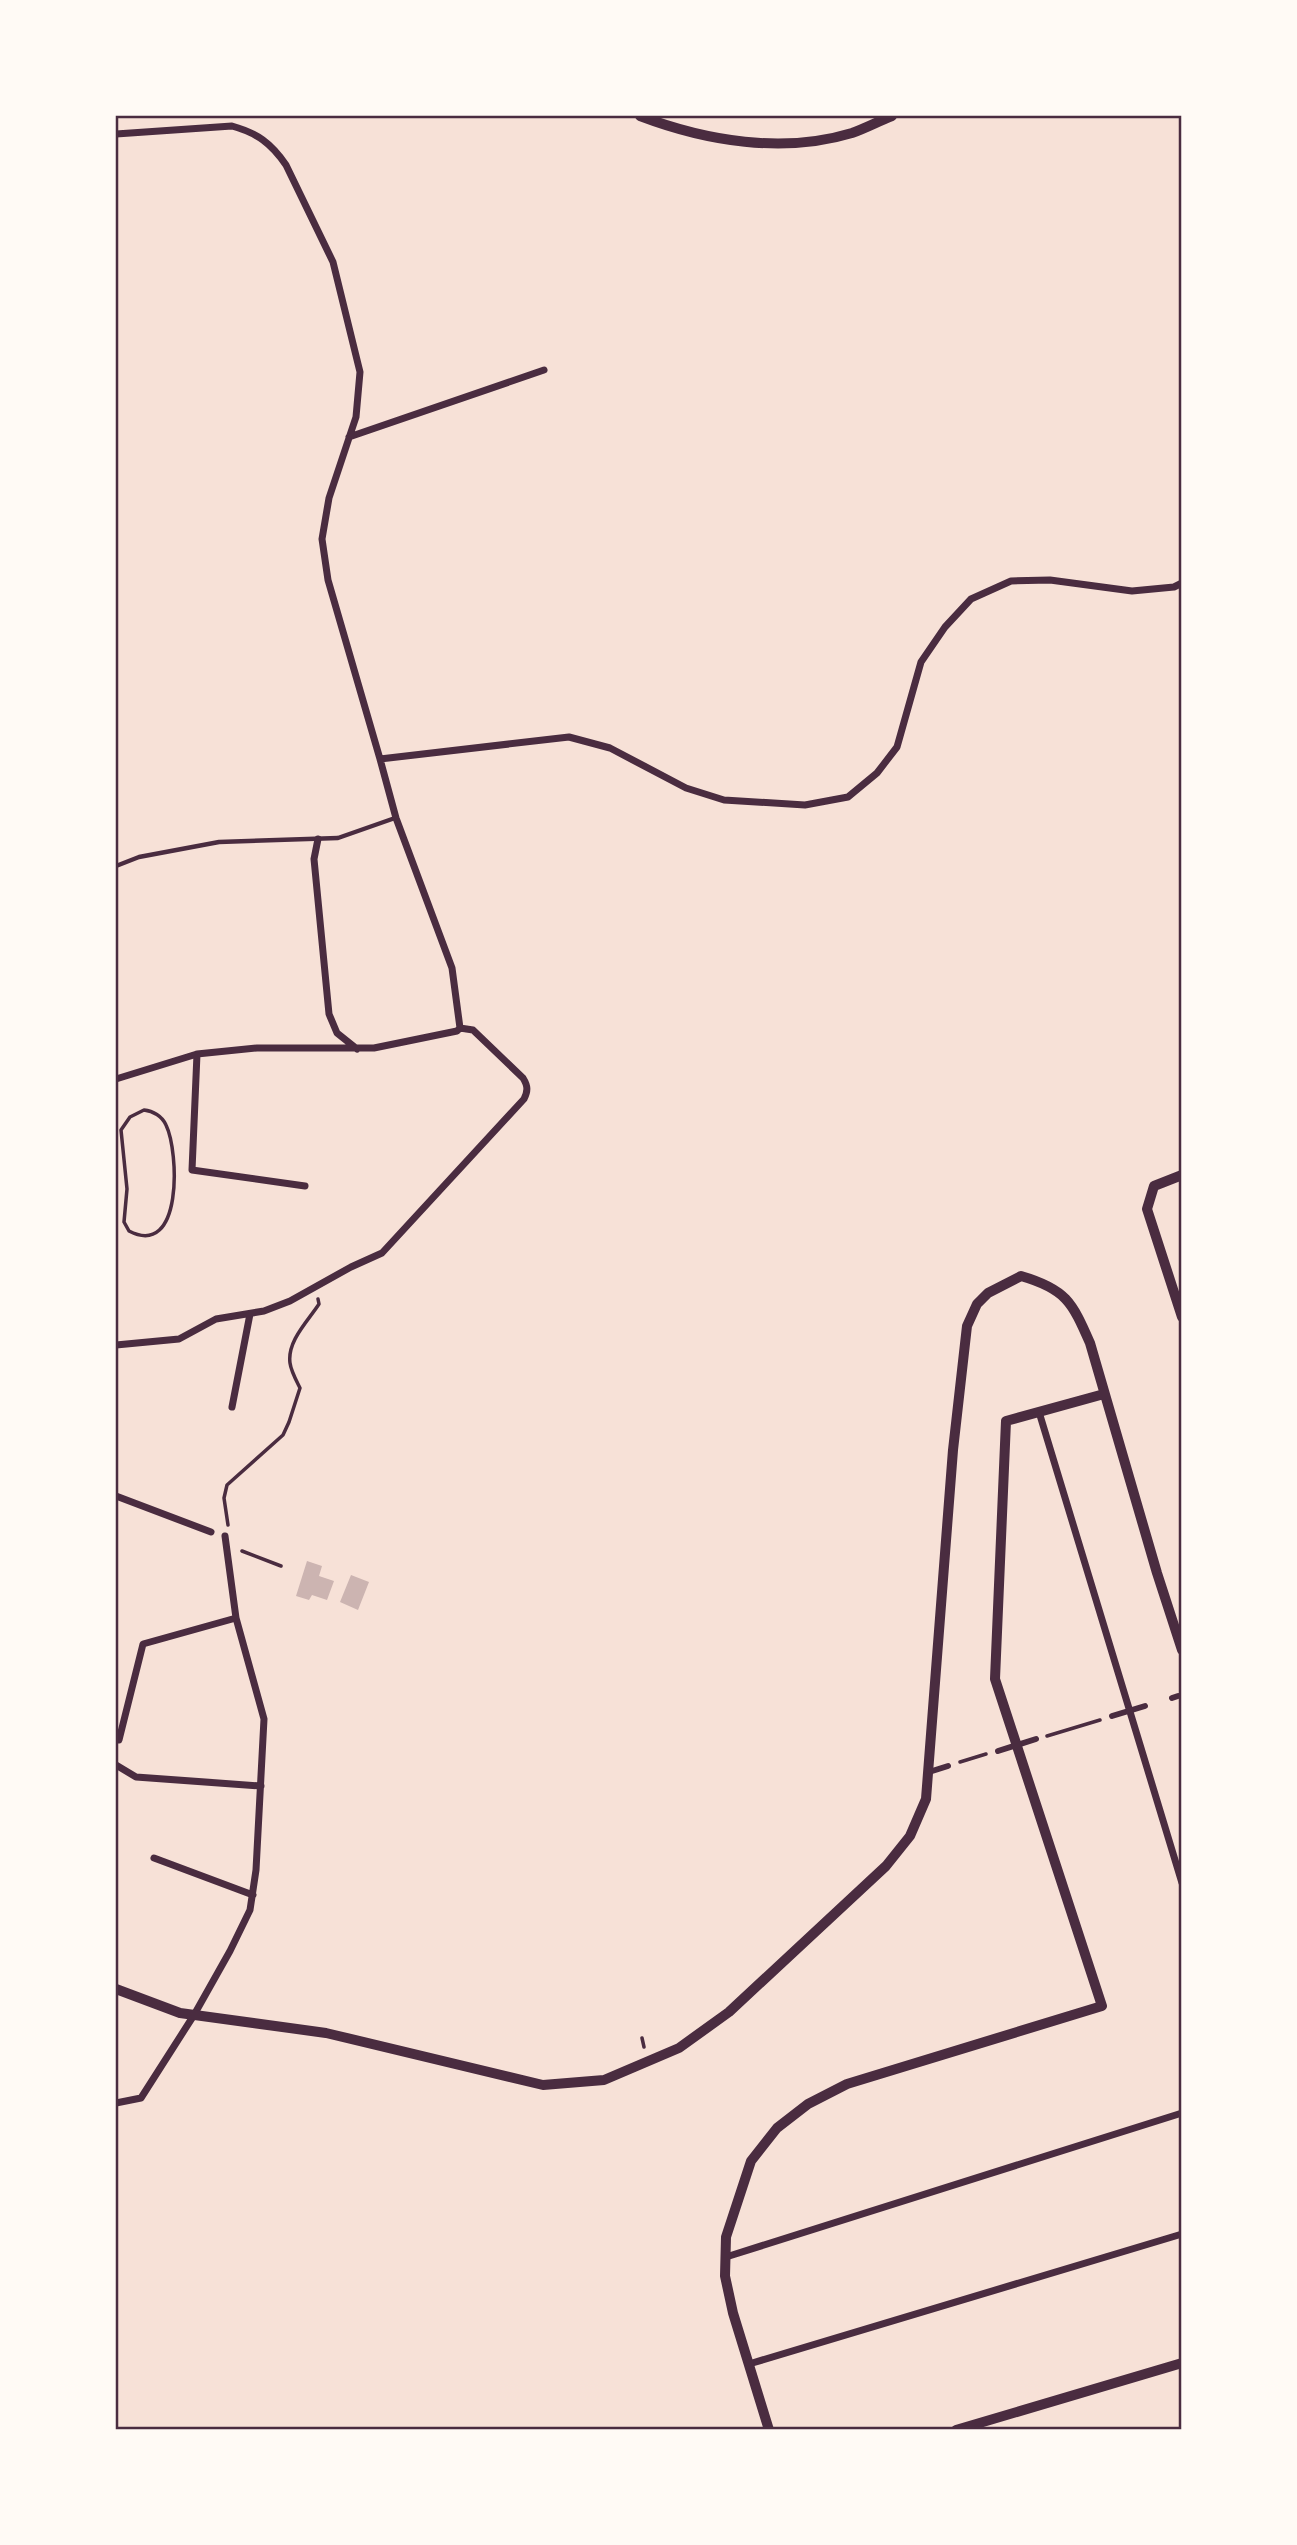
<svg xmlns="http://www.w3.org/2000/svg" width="1297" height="2545" font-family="Karla,sans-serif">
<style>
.building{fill:#ccb4b1}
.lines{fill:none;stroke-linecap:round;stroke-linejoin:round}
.path{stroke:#4a2c40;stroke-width:3.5}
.service{stroke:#4a2c40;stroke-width:4.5}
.pedestrian{stroke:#4a2c40;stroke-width:6}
.minor{stroke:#4a2c40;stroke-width:7}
.tertiary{stroke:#4a2c40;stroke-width:10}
.neatline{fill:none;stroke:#4a2c40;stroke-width:2.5}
</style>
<rect width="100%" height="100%" fill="#f7e1d7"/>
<path class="building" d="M307 1561 322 1566 319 1576 334 1581 327 1600 312 1595 309 1600 296 1596Z
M351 1575 369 1582 358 1610 340 1602Z"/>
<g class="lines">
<path class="path" d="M144 1110C153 1111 162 1116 166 1125 179 1152 183 1259 129 1231L124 1222 127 1189 121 1130 130 1117Z
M228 1525 224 1498 227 1485 283 1435 289 1422 300 1388C296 1380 291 1371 290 1363 287 1341 308 1321 319 1304L318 1299
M242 1551 281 1566
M1047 1736 1100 1720
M960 1762 986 1754
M642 2038 644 2047"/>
<path class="service" d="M116 866 139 857 219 842 338 838 395 818"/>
<path class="pedestrian" d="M1172 1698 1178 1696
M1112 1716 1145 1706
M998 1751 1036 1739
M929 1772 948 1766"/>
<path class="minor" d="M116 134 232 126C257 133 271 143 286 165L333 262 360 372 356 417 329 498 322 539 328 580 380 759
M349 437 544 370
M318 839 314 859 329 1014 337 1033 357 1049
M197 1054 192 1170 305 1186
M116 1079 197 1054 257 1048H374L457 1031 460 1028 452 968 396 818 380 759 569 737 610 748 686 788 724 800 805 805 848 797 877 773 897 747 921 662 945 627 971 599 1011 581 1050 580 1132 591 1174 587 1182 583
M116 1345 179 1339 216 1319 264 1311 290 1301 351 1267 382 1253 524 1099C528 1091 528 1086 523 1078L473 1030 460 1028
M232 1407 250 1314
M1039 1412 1182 1883
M116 1496 211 1532
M119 1740 143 1644 236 1618
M116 1765 136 1777 261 1786
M154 1858 253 1895
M116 2103 141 2098 194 2015 230 1951 250 1910 256 1870 264 1719 236 1618 225 1536
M726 2257 1182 2113
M749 2364 1182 2234"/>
<path class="tertiary" d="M640 116C706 141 783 154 852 133 866 128 879 121 892 116
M1182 1175 1154 1186 1147 1209 1182 1317
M116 1989 180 2013 326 2033 543 2085 604 2080 679 2048 729 2012 886 1866 910 1836 926 1799 953 1450 967 1326 977 1304 988 1293 1021 1276C1066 1289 1072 1302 1090 1343L1157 1573 1182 1650
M769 2430 733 2313 725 2276 726 2237 751 2161 777 2128 808 2104 847 2084 1102 2006 995 1679 1006 1421 1104 1394
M956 2430 1182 2363"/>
</g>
<rect width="1297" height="2545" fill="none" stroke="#fffaf5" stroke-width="234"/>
<rect x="117" y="117" width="1063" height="2311" class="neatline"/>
</svg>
